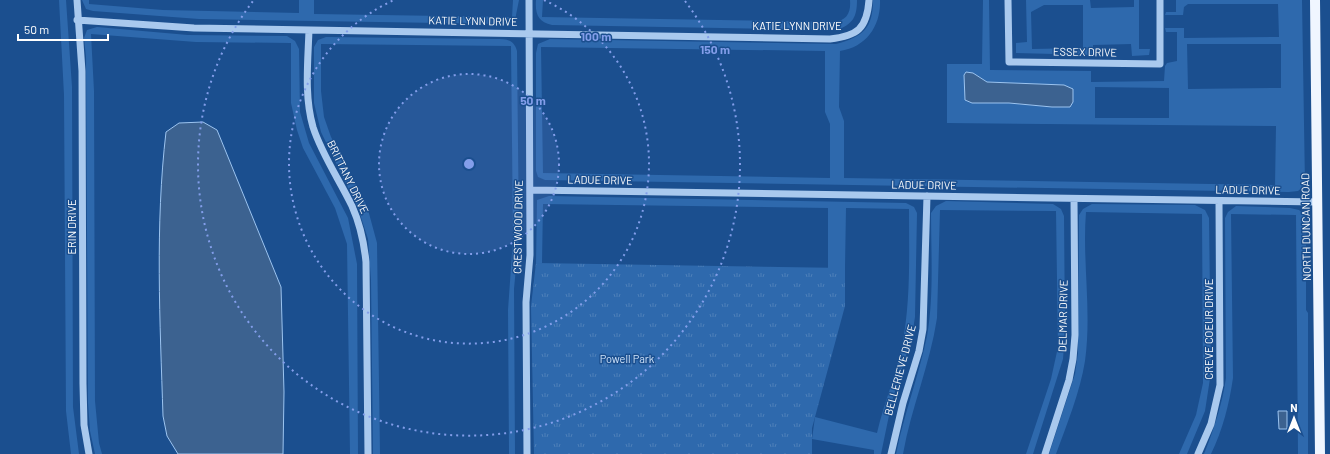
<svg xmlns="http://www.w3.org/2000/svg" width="1330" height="454" font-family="Barlow,sans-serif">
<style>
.green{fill:#2e69ad;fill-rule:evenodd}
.park{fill:url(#park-tufts)}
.water{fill:#3c6290;stroke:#9cc4f0}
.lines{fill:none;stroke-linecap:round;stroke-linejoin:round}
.minor{stroke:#a9c9ee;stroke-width:7}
.major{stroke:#f0f6ff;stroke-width:10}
.ring{fill:none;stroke:#839eea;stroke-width:2;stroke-dasharray:2 4}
.labels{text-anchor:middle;stroke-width:3;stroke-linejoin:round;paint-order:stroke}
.street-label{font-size:11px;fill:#fff;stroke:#1b4f8f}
.park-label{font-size:11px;fill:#cfe3fa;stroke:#1b4f8f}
.centre{fill:#839eea;stroke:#1b4f8f;stroke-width:2}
.ring-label{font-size:12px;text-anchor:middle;font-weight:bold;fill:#839eea;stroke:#1b4f8f;stroke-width:3;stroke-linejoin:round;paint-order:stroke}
</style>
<defs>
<pattern id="park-tufts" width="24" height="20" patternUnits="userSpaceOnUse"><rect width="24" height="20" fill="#2e69ad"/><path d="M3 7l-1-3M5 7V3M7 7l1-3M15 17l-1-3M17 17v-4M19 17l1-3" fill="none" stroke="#4d80b9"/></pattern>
</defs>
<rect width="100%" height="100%" fill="#1b4f8f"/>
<path class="green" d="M59 0H66L72 87 73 407 79 454H71L66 411 64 95Z
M82 0H89V4L163 10 299 13V0H314V14L512 17 513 0H519L515 20 509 24H503L199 19 93 11 86 9Z
M536 0H543L542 17 833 22C847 21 851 13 850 0H857C857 17 853 24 837 30L552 25C538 22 535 14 536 0Z
M873 0H880C881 25 867 47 840 51L839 107 844 121V178L1275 185 1276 126 947 123V64H982L983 0H989L990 70 1091 71V82L1164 81 1165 66 1167 63 1177 61V32H1166L1165 28H1184V38L1279 37 1278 4H1188L1184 7 1183 15H1165L1166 12H1176V0H1302L1305 185 1298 191 1289 192 545 180 538 177 536 171V53L538 44 550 39 836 44C863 37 873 28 873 0ZM1187 44H1281V88L1188 89ZM541 47 825 51V112L830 124V178L543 173ZM973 73 987 82 1064 85 1070 107H1052L1009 103ZM1095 87 1169 88V118H1095Z
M1026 0H1090L1091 8 1134 7V0H1139V49H1150L1149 55 1132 56 1131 44 1093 45V55L1016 53V43L1027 42ZM1044 5H1083V48L1032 49 1031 12Z
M97 27 188 35 287 36 295 41 299 49 300 112 309 143 348 218 357 264 358 454H350L347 244 335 208 303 148 297 130 291 103V43L196 42 91 34 94 91 95 401 99 443 102 454H95L90 431 88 403 86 57 84 38 87 30Z
M326 37 495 39C506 39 514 39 517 51L519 236 514 289 515 454H509L508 310 513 239 511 46 321 44V91L324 117 331 137 367 206 377 243 380 454H373L371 280 368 239 358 208 321 132 314 103V47L318 40Z
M549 196 906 203 914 207 917 213 915 317 912 336 892 401 881 454H874V450L812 439 815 417 877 433C884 403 896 375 902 346 911 301 909 254 909 209L846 208 845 268H828V208L543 204 542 263H536L537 200Z
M946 201 1053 204 1061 209 1064 216 1065 332 1063 359 1033 454H1026L1051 379 1058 347 1056 211 940 210 937 318C930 365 911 408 903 454H896C904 414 919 375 927 336 934 296 931 253 931 213L936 206Z
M1092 204 1195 205 1205 210 1209 218 1211 372 1205 411 1187 454H1179L1196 415 1203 383 1202 214 1086 212C1082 261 1092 311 1085 361 1080 392 1067 424 1056 454H1049L1075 374 1078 353 1079 215 1083 209Z
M1236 206 1290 208 1299 210 1306 216V310L1308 313V454H1298L1296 215 1231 214 1233 378C1229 405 1223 429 1211 454H1204C1214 429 1222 405 1226 378L1225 218 1228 212Z"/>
<path class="park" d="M536 263 845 268V306L812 428V454H534L531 306Z"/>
<path class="water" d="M966 72 973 73 987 82 1064 85 1073 89V102L1070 107H1052L1009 103H972L965 100 964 75Z
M203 122 217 130 281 287 284 392 283 454H178L167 436 163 416C160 322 155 225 166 132L179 123Z
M1278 411H1287V429H1279Z"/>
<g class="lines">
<path class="minor" d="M77 0 82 71 83 384 84 425 89 454
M1008 0 1009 62 1160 64V0
M77 20 194 28 830 39C857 36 867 29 869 0
M309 30C308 61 304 96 313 127 322 155 339 179 352 206 360 224 364 242 366 262L368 454
M530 190 1317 202
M527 454 526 302 530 255 529 0
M891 454 903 403 919 351 923 329 927 196
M1045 454 1069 380 1073 359 1075 335 1074 199
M1198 454 1211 424 1220 385 1219 201"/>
<path class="major" d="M1315 0 1320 454"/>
</g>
<circle cx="469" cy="164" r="90" fill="#839eea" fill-opacity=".12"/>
<g class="ring">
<circle cx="469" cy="164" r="90"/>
<path d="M544 0A180 180 0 1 1 394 0"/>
<path d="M685 1A271 271 0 1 1 253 1"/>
</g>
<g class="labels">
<g class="street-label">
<text transform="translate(473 21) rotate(1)" y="4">KATIE LYNN DRIVE</text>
<text x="797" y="30">KATIE LYNN DRIVE</text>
<text transform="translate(1085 52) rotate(1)" y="4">ESSEX DRIVE</text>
<text transform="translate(348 177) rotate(64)" y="4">BRITTANY DRIVE</text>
<text transform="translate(600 180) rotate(1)" y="4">LADUE DRIVE</text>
<text transform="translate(924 185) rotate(1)" y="4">LADUE DRIVE</text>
<text transform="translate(1248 190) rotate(1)" y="4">LADUE DRIVE</text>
<text transform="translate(72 227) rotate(-90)" y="4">ERIN DRIVE</text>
<text transform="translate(518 227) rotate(-89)" y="4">CRESTWOOD DRIVE</text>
<text transform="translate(1306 227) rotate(-91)" y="4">NORTH DUNCAN ROAD</text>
<text transform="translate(1063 316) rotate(-89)" y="4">DELMAR DRIVE</text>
<text transform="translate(1209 329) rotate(-90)" y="4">CREVE COEUR DRIVE</text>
<text transform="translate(900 370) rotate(-75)" y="4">BELLERIEVE DRIVE</text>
</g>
<g class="park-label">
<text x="627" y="363">Powell Park</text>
</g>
</g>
<circle cx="469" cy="164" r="6" class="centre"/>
<g class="ring-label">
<text x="596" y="41">100 m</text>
<text x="715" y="54">150 m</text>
<text x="533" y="105">50 m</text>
</g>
<g transform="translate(1294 418)" stroke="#1b4f8f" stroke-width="3" paint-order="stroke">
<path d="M0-3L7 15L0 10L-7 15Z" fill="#ffffff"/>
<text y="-6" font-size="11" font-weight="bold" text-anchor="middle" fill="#ffffff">N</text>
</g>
<path d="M18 34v6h90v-6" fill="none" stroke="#ffffff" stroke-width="2"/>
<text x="24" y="34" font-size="12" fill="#ffffff" stroke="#1b4f8f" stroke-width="3" paint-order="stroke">50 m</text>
</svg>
